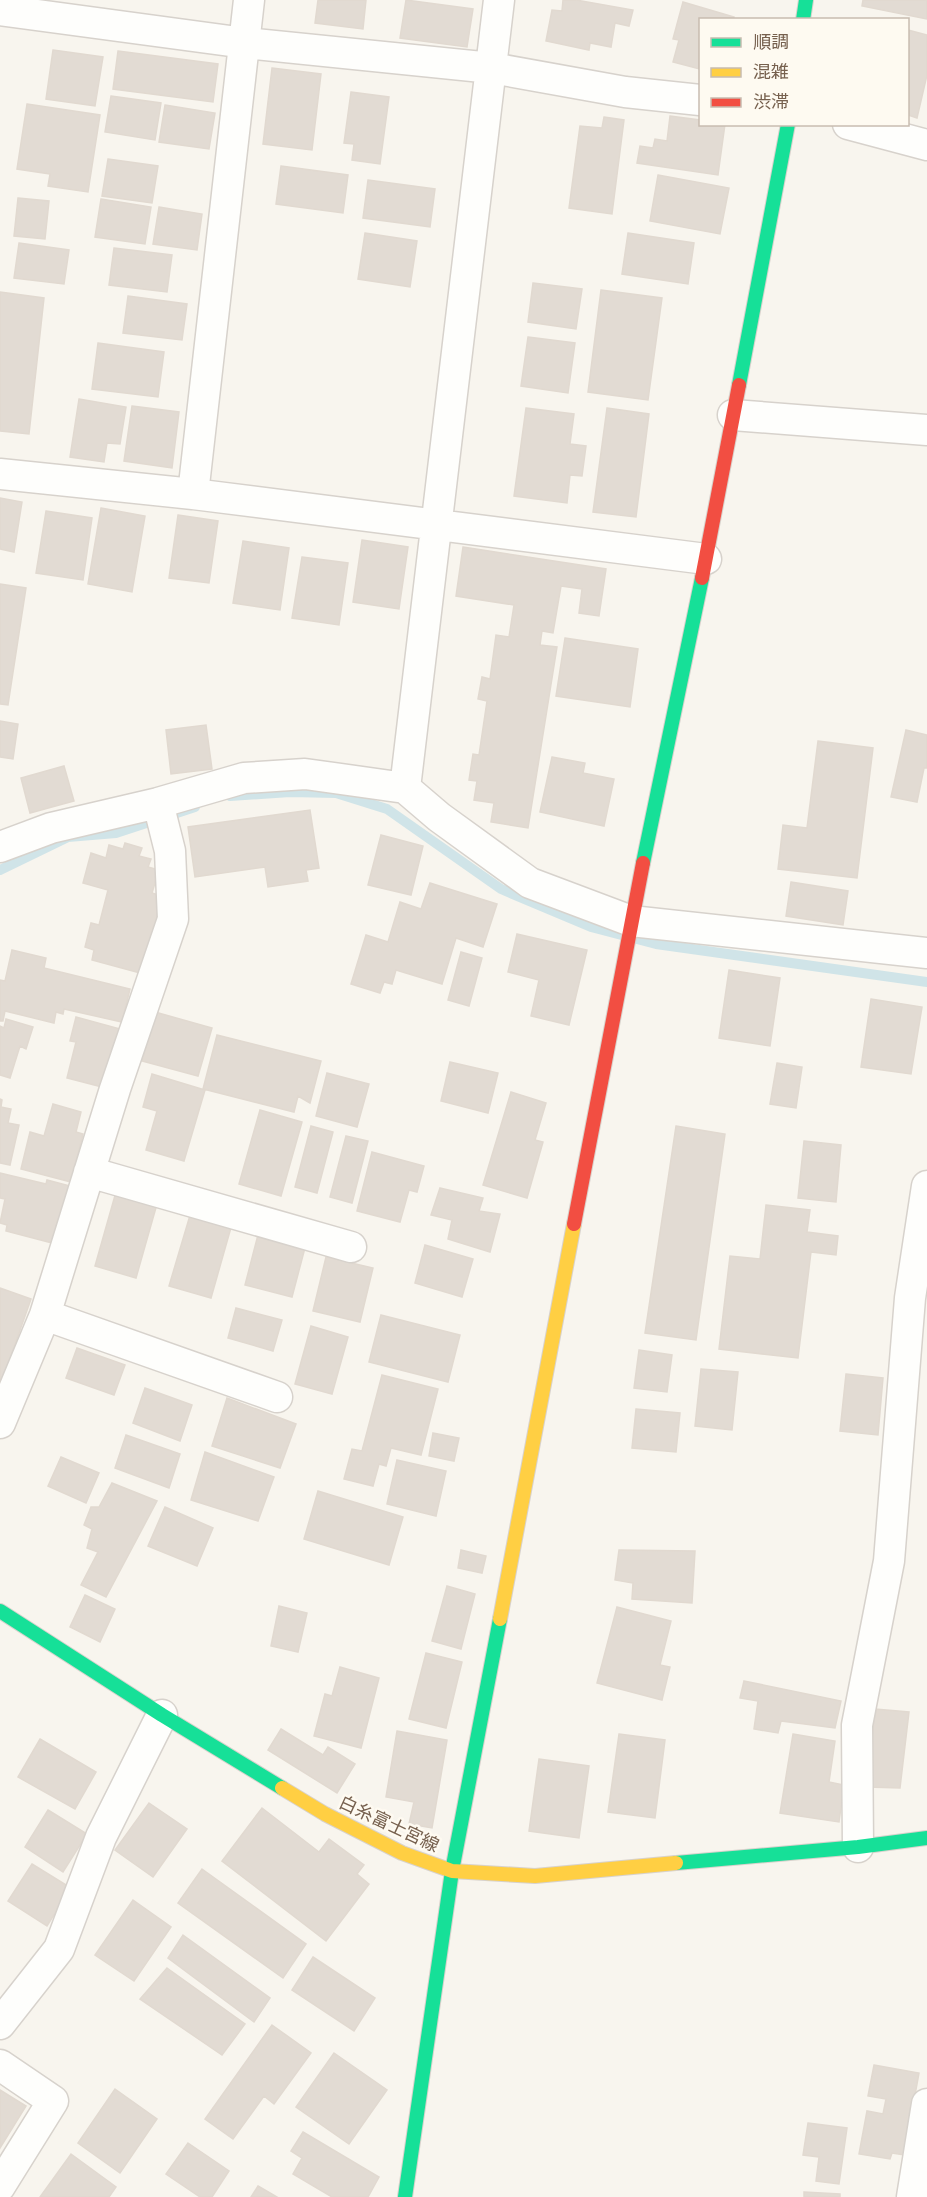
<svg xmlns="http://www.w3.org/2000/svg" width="927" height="2197" font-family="Overpass,'Noto Sans JP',sans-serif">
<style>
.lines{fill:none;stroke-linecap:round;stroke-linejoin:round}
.stream{stroke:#d0e4e8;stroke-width:10}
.building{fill:#e2dbd3;stroke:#e1d9d0;stroke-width:1.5}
.street-casing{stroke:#d7d2cc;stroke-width:33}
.fast-casing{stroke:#d8d2cc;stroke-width:16}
.slow-casing{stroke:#d8d2cc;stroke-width:16}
.jam-casing{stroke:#d8d2cc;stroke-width:16}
.street{stroke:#fefefc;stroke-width:30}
.fast{stroke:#16e098;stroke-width:14}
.slow{stroke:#ffcf43;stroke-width:14}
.jam{stroke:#f24e42;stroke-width:14}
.labels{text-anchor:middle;stroke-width:5;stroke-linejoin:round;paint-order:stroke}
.street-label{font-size:18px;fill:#76604e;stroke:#fefaf1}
</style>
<rect width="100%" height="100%" fill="#f8f5ee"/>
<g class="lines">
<path class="stream" d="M230 796 290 792 336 793 387 809 501 889 591 927 656 944 927 982
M0 870 68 837 116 833 195 807"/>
</g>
<path class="building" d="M318 0H366L363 29 315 23Z
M406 0 473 9 467 47 400 38Z
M563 0H576L633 10 629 26 615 23 611 47 590 43 589 50 546 41 552 10 562 11Z
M863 0H927V19L862 6Z
M683 2 734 17 733 20H700V69L673 62 679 40 673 39Z
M908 30 927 35V75L917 118 908 115Z
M53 50 103 57 95 106 46 99Z
M118 51 218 64 213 102 113 89Z
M272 68 321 74 312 150 263 144Z
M351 92 389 97 380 164 352 160 354 144 344 143Z
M111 96 161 103 155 140 105 132Z
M27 104 100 115 88 192 48 186 50 174 17 169Z
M165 105 215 113 209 149 159 142Z
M670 116 700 120V124H725L718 175 637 163 640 146 653 148 655 139 667 141Z
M604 117 624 120 612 214 569 208 580 126 602 128Z
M108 159 158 166 152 203 102 196Z
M281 166 348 175 343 213 276 204Z
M658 175 729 188 720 234 650 221Z
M368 180 435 189 430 227 363 218Z
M18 198 49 201 45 239 14 236Z
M101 199 151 207 145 244 95 237Z
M159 207 202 214 197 250 153 244Z
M365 233 417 241 410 287 358 279Z
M628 233 694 243 688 284 622 274Z
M19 243 69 250 64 284 14 278Z
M114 248 172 255 167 292 109 285Z
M533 283 582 289 576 329 528 322Z
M601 290 662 298 648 400 588 392Z
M0 292 44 298 29 434 0 431Z
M128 296 187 304 182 340 123 333Z
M528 337 575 343 568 393 521 386Z
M98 343 164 352 158 397 92 389Z
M79 399 126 407 120 444 107 443 104 462 70 457Z
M132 406 179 412 172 468 124 461Z
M526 408 574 414 570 444 586 446 582 476 570 475 567 503 514 496Z
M607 408 649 414 636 517 593 512Z
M0 498 22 502 14 552 0 549Z
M101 508 145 516 132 592 88 584Z
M46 511 92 518 83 580 36 573Z
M178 515 218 521 209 583 169 578Z
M362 540 408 547 399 609 353 602Z
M243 541 289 548 280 610 233 603Z
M463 547 606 569 599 616 579 613 582 589 561 586 553 633 542 631 540 645 557 647 528 828 491 822 494 803 474 800 477 781 469 780 473 754 479 755 487 701 478 699 482 677 490 679 496 635 509 637 514 605 456 596Z
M302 557 348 563 339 625 292 618Z
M0 584 26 588 8 705 0 704Z
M565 638 638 649 630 707 556 696Z
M0 721 18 724 13 759 0 757Z
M206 725 212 769 171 774 166 730Z
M906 730 927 735V768H924L917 802 891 797Z
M818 741 873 748 857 878 778 869 783 825 807 828Z
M552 757 585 763 583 773 614 779 604 826 540 812Z
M64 766 74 801 30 813 21 778Z
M310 810 319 868 306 870 308 881 268 887 265 867 195 877 188 827Z
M381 835 423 846 411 895 368 885Z
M125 843 142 848 139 856 151 859 148 867 159 870 152 893 165 897 144 974 92 960 94 950 85 947 91 923 99 925 108 890 83 883 91 853 106 858 109 845 123 849Z
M791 882 848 891 843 925 786 916Z
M430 883 497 904 483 947 456 938 442 984 396 970 392 984 384 982 380 993 351 984 366 935 388 942 400 902 421 909Z
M517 934 587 950 569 1025 531 1016 539 980 508 972Z
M12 950 46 958 44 968 130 989 122 1022 64 1009 63 1014 56 1012 54 1023 5 1011 3 1021H0V980L5 981Z
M461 952 482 958 469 1006 448 1000Z
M729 970 780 978 770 1046 719 1038Z
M871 999 922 1007 911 1074 861 1067Z
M155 1012 212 1028 198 1076 142 1061Z
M76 1017 120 1029 106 1088 67 1078 76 1042 70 1041Z
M6 1019 33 1027 26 1049 20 1046 10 1078 0 1075V1026L4 1028Z
M217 1035 321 1061 310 1103 298 1096 294 1112 203 1089Z
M450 1062 498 1073 488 1113 441 1101Z
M777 1063 802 1067 796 1108 770 1104Z
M327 1073 369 1084 357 1127 316 1116Z
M152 1074 205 1090 184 1161 146 1150 157 1111 143 1107Z
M511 1092 546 1103 535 1140 543 1142 527 1198 483 1185Z
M0 1099 2 1100 1 1107 11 1109 8 1123 19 1125 10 1165 0 1163Z
M53 1104 81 1112 76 1132 83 1134 71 1182 21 1169 30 1132 44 1136Z
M260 1110 302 1122 281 1196 239 1184Z
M311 1126 333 1132 317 1193 295 1187Z
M676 1126 725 1134 696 1340 645 1333Z
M346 1136 368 1141 352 1203 330 1197Z
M804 1141 841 1145 836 1202 798 1198Z
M372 1152 424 1166 417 1192 409 1190 400 1222 357 1211Z
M0 1173 46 1184 47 1180 70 1186 56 1244 6 1231 7 1225 0 1223 5 1199 0 1198Z
M440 1188 483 1198 479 1211 500 1214 490 1252 448 1239 452 1220 431 1215Z
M116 1192 157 1204 136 1278 95 1266Z
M766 1205 810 1210 807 1232 838 1236 836 1255 811 1252 798 1358 719 1349 730 1256 760 1259Z
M191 1212 232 1224 211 1298 169 1286Z
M259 1231 306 1244 292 1297 245 1285Z
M425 1245 473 1259 462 1297 415 1283Z
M326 1257 373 1268 360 1322 313 1311Z
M0 1288 31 1299 0 1387Z
M236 1308 282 1320 273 1351 228 1338Z
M381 1315 460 1335 448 1382 369 1362Z
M311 1326 348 1337 332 1394 295 1384Z
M77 1348 125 1365 114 1395 66 1378Z
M639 1350 672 1355 667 1392 634 1388Z
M701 1369 738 1372 732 1430 695 1426Z
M846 1374 883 1378 878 1435 840 1431Z
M382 1375 438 1389 421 1455 391 1448 386 1466 379 1464 373 1486 344 1479 352 1449 362 1451Z
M145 1388 192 1405 180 1441 133 1423Z
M227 1398 296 1424 280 1468 212 1446Z
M636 1409 680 1413 676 1452 632 1448Z
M433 1433 459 1438 454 1461 429 1456Z
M126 1435 180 1454 169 1488 115 1468Z
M205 1452 274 1477 258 1521 191 1500Z
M61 1457 99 1473 86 1503 48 1486Z
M397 1460 446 1471 436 1516 387 1504Z
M112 1483 157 1501 106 1597 81 1585 98 1552 87 1548 92 1529 84 1525 91 1507H99Z
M318 1491 403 1517 389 1565 304 1539Z
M165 1507 213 1528 197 1566 148 1546Z
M461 1550 486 1556 482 1573 458 1568Z
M619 1550 695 1551 692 1603 632 1599 633 1583 615 1580Z
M447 1586 475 1594 461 1649 432 1641Z
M85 1595 115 1609 100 1642 70 1627Z
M279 1606 307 1613 298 1652 271 1646Z
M617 1607 671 1621 660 1665 670 1667 662 1700 597 1683Z
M426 1653 462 1662 446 1728 409 1719Z
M340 1667 379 1678 361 1748 314 1736 325 1694 332 1696Z
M744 1681 841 1701 835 1728 781 1721 778 1733 754 1729 758 1701 740 1698Z
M875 1709 909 1712 900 1788 867 1787Z
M281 1729 323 1755 328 1747 355 1764 337 1793 268 1750Z
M397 1731 447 1740 432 1828 409 1824 414 1802 386 1797Z
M619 1734 665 1740 655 1818 608 1812Z
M793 1734 835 1741 829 1782 844 1785 839 1822 780 1813Z
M40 1739 96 1772 75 1809 18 1777Z
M539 1759 589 1766 579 1838 529 1831Z
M149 1803 187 1829 153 1877 115 1850Z
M262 1808 319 1852 329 1839 364 1865 357 1874 369 1884 326 1941 222 1861Z
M48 1810 87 1834 63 1872 25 1847Z
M32 1864 71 1888 47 1926 8 1901Z
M202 1869 306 1944 283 1978 178 1903Z
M133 1900 171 1927 134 1981 95 1955Z
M183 1935 270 1998 254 2022 168 1958Z
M313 1957 375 1998 354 2031 292 1990Z
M167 1968 245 2024 222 2055 140 1999Z
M272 2025 311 2053 274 2104 264 2096 233 2139 205 2119Z
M334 2053 387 2090 349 2144 296 2107Z
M874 2065 919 2073 904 2155 892 2153 890 2159 859 2154 867 2111 883 2114 886 2099 868 2096Z
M115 2089 157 2119 120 2173 78 2143Z
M0 2090 26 2106 0 2148Z
M808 2123 847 2128 839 2184 816 2181 819 2157 803 2155Z
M303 2132 379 2177 368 2197H332L293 2174 302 2158 291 2151Z
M188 2143 229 2171 212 2197H200L166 2174Z
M71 2154 116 2187 109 2197H40Z
M258 2186 277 2197H251Z
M804 2192 840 2194V2197H804Z"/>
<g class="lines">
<g class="street-casing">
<path id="street" d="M0 10 245 43 492 68 625 92 700 100
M848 124 927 145
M733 415 927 430
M0 474 193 494 706 559
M193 494 249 0
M405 788 499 0
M0 847 51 828 158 803 244 778 305 774 405 788 439 817 530 883 631 921 927 953
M89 1172 351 1247
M45 1315 277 1397
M0 1423 45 1315 115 1089 173 919 170 851 158 803
M858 1847 857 1725 889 1561 910 1298 927 1186
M0 2024 59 1949 101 1837 162 1715
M0 2065 53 2101 0 2186
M912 2197 927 2104"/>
</g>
<g class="fast-casing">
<path id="fast" d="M803 20 806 0
M739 385 788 124
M643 863 702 578
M0 1611 162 1715 282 1788
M676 1863 858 1847 927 1838
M405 2197 452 1871 500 1619"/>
</g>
<g class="slow-casing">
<path id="slow" d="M500 1619 574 1224
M282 1788 325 1814 402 1853 452 1871 535 1876 676 1863"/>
</g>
<g class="jam-casing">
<path id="jam" d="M702 578 739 385
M574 1224 643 863"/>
</g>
<use href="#street" class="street"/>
<use href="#fast" class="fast"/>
<use href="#slow" class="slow"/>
<use href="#jam" class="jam"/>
</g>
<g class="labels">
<g class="street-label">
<text transform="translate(389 1824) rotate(25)" y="6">白糸富士宮線</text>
</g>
</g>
<rect x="699" y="18" width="210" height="108" fill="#fefaf1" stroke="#c8bcb0" stroke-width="1.5"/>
<rect x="711" y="38" width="30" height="9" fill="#16e098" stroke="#c8bcb0" stroke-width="1.5"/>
<text x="753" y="48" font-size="18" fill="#76604e">順調</text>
<rect x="711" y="68" width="30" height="9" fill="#ffcf43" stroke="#c8bcb0" stroke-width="1.5"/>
<text x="753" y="78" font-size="18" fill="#76604e">混雑</text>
<rect x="711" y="98" width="30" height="9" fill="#f24e42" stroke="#c8bcb0" stroke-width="1.5"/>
<text x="753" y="108" font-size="18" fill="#76604e">渋滞</text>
</svg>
